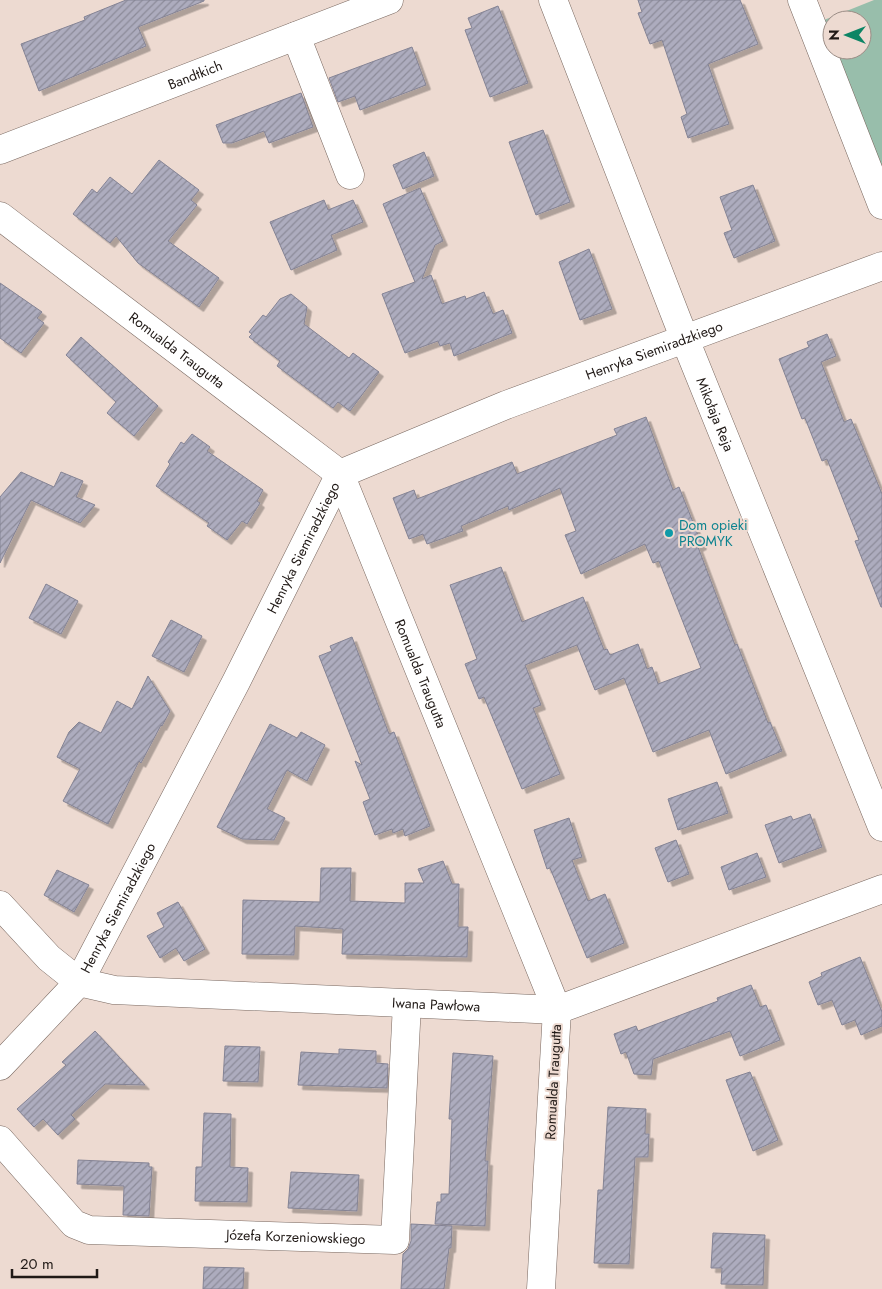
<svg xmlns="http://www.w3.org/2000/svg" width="882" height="1289" font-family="Jost,sans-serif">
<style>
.park{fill:#98beab;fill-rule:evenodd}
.building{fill:url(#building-hatch);stroke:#848394;filter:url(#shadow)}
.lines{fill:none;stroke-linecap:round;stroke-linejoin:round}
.minor-casing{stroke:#796860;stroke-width:29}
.minor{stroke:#fff;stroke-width:28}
.culture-dot{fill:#0f9aa8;stroke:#eddad1;stroke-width:2}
.labels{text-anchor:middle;stroke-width:4;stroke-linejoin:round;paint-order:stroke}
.street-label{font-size:14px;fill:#201916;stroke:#eddad1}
.culture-label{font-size:14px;fill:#0d838f;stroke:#eddad1;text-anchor:start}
</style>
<defs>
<pattern id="building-hatch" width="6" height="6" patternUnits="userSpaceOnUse" patternTransform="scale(1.25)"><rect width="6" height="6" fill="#adacbe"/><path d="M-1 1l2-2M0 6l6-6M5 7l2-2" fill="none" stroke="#8c8b99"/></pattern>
<filter id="shadow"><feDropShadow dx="4.5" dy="4.5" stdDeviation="0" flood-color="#0004"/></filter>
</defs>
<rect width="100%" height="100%" fill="#eddad1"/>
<path class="park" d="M874 0H882V180L819 22ZM832 20H862V50H832Z"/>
<path class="building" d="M126 0H204V1L138 27 146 46 39 91 21 44 85 20 84 17Z
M638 0H740L758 44 708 64 729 124 688 138 681 117 687 114 662 40 650 44 638 13 642 12Z
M498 6 528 83 490 97 465 30 472 28 468 18Z
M412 47 426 85 360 110 355 96 338 102 329 78Z
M301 93 313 127 269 143 264 131 232 143H223L216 125Z
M543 130 570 202 536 215 509 142Z
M424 152 434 176 403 189 393 165Z
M159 160 199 190 191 200 197 205 168 241 219 278 199 307 138 263 116 236 110 243 73 214 92 189 97 193 110 177 132 194Z
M753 185 775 241 734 258 724 233 732 230 720 197Z
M420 188 443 241 435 245 422 279 431 275 442 304 465 296 466 299 484 292 493 314 503 310 512 333 454 356 450 343 440 346 438 341 405 353 382 294 415 282 383 204Z
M324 200 328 210 353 200 363 222 331 235 337 250 291 270 270 222Z
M589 249 612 309 580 320 559 262Z
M0 283 42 312 37 318 44 323 21 353 0 338Z
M291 294 307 307 304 324 349 358 353 353 379 372 350 411 338 402 333 408 277 366 280 361 249 337 252 334 249 332 263 315 266 317 280 299Z
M827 334 836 356 821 362 844 422 851 419 882 494V607H881L855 541 859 540 827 459 822 461 805 418 802 419 779 359 809 347 807 342Z
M81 337 158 406 134 436 107 413 116 402 66 355Z
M646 417 673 490 679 487 702 545 698 547 735 645 737 644 768 723 770 722 782 751 726 774 709 730 653 752 624 678 595 690 577 645 525 665 541 705 533 708 560 774 522 789 484 697 479 699 465 664 477 659 450 585 501 567 522 622 583 597 604 650 607 649 610 655 638 644 647 669 652 667 658 684 701 668 659 561 653 563 645 544 581 574 565 535 576 531 560 488 509 510 508 506 461 526 463 531 427 544 423 534 409 539 393 498 414 490 417 499 512 462 517 474 617 435 614 429Z
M192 434 210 447 207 451 263 490 257 501 260 503 247 524 242 521 227 540 207 526 209 523 156 486 170 464 168 462 181 442 184 444Z
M21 472 54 487 61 472 83 481 76 497 95 505 80 523 31 500 0 563V497Z
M46 584 78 601 61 634 29 618Z
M171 620 202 636 184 672 152 656Z
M352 637 389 734 394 732 404 758 430 826 405 836 403 829 393 833 392 829 375 835 363 802 370 799 355 761 362 765 319 656 332 651 330 646Z
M148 676 170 711 162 726 161 725 141 763 139 761 108 824 63 801 80 769 57 757 69 732 79 722 101 733 117 701 132 709Z
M270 724 297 738 301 732 325 745 307 781 287 770 267 809 285 818 274 840 242 839 217 827Z
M717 782 728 813 678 830 668 799Z
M810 814 822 847 779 863 765 825 791 816 793 820Z
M569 818 582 857 572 860 588 901 605 894 624 943 587 958 550 868 547 869 534 830Z
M676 840 689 874 668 882 655 848Z
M757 853 766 877 729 890 721 867Z
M443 861 452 884H459L458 927H468L467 957 342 954 343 929 295 926 294 955 242 954 243 900 320 902 321 868H351L350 901 405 903V883H424L418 869Z
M57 870 89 885 74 912 44 895Z
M178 902 205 949 184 961 176 948 160 958 147 936 164 927 157 913Z
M860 957 882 1012V1026L861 1035 855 1020 842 1025 832 1000 818 1005 809 982 822 976 821 973Z
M751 985 760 1007 766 1005 780 1040 740 1056 730 1031 653 1059 651 1075 634 1074 626 1052 621 1054 614 1034 636 1026 638 1031 718 1001 717 998Z
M95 1031 145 1085 105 1084 71 1115 75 1119 58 1135 43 1119 34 1127 17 1109 66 1065 62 1062Z
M225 1046 260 1047 258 1082 223 1081Z
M339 1049 376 1051V1063L388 1064 387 1088 298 1085 301 1052 339 1054Z
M453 1053 493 1056 485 1161H488L485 1226 435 1224 437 1202H441V1194H449L452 1119H449Z
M750 1072 778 1140 753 1151 726 1080Z
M608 1107 646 1109 645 1134H649L648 1157H635L629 1264 594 1263 598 1190H603Z
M204 1113 231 1114 230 1167 248 1168 247 1202 195 1201 196 1167H202Z
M78 1160 149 1163V1167H152L149 1216 123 1215 124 1186 77 1184Z
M291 1172 359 1175 357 1211 288 1208Z
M411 1224 452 1226 451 1248H449L444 1289H401L403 1254 408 1249 411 1241Z
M713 1233 765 1235 763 1285 721 1284 722 1268H711Z
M204 1267 244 1268 243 1289H203Z"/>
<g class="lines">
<g class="minor-casing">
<g id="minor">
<path id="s1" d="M553 0 678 322 882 827"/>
<path d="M802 0 882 205"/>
<path d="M296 36 350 175"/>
<path id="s2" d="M0 150 389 0"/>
<path id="s3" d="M0 216 340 474 557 1010 541 1289"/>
<path id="s4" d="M0 905 49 958 79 982 114 990 557 1010 882 889"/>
<path id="s5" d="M0 1066 79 982 236 682 340 474 506 405 882 266"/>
<path id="s6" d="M0 1140 74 1224 89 1230 395 1240 407 1004"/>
</g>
</g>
<use href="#minor" class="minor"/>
</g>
<circle class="culture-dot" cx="669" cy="533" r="5"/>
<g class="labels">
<g class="street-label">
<text dy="5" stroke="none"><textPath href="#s2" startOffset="209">Bandtkich</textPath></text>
<text dy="5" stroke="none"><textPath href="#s5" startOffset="1024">Henryka Siemiradzkiego</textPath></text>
<text dy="5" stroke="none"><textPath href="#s3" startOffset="222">Romualda Traugutta</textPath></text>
<text dy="5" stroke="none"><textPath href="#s1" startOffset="445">Mikołaja Reja</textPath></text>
<text dy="5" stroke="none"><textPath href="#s5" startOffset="604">Henryka Siemiradzkiego</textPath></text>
<text dy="5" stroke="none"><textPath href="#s3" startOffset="642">Romualda Traugutta</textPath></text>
<text dy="5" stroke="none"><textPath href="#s5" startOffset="199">Henryka Siemiradzkiego</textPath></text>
<text dy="5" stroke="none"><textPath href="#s4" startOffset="469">Iwana Pawłowa</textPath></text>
<text transform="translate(553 1082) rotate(-87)" y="5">Romualda Traugutta</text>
<text dy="5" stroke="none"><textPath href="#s6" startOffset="335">Józefa Korzeniowskiego</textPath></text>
</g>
<g class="culture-label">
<text x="679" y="530">Dom opieki<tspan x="679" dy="16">PROMYK</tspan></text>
</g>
</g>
<g transform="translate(847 35) rotate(270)"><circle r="24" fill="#eddad1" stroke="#9b8d86"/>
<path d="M0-4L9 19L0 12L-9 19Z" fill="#0d8565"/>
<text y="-8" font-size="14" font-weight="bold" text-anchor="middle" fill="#201916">N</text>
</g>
<path d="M12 1269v8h85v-8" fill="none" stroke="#201916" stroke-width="2.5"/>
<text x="20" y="1269" font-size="15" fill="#201916" stroke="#eddad1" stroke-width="4" paint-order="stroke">20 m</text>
</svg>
